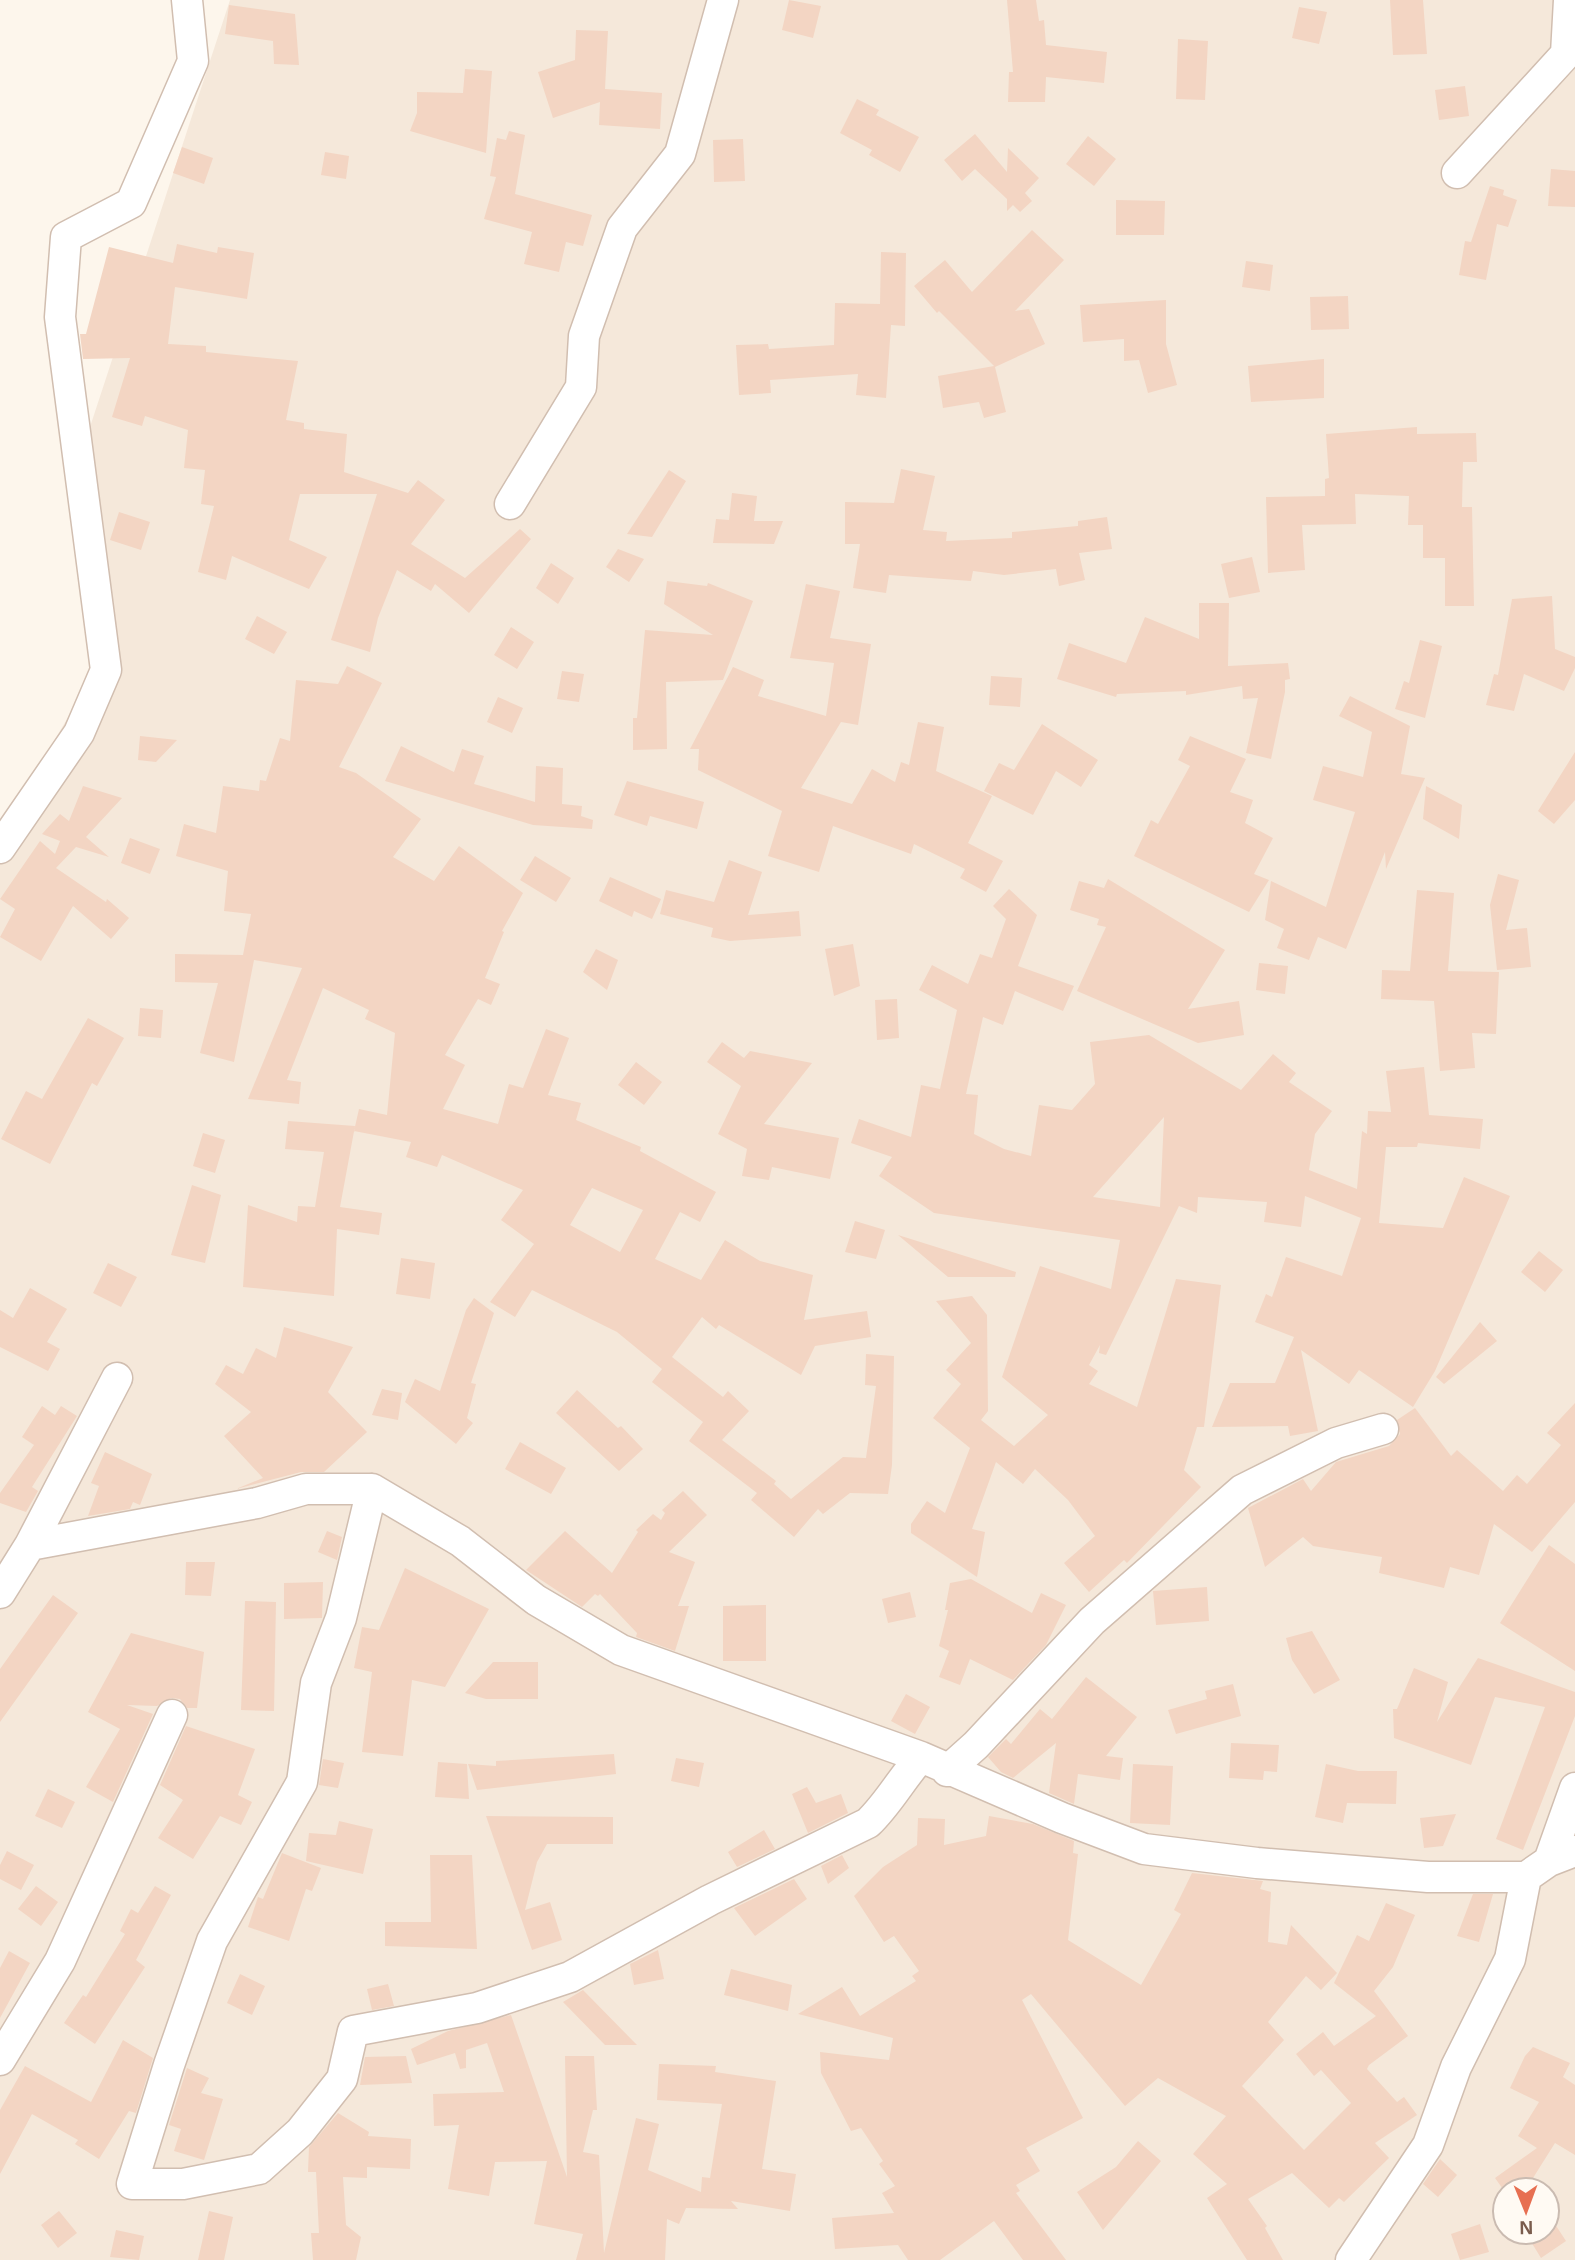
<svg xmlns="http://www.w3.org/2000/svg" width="1575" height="2260" font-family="Arial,sans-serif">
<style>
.residential{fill:#f5e8da;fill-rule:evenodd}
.building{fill:#f3d5c3;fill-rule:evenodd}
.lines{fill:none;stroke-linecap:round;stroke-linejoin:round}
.street-casing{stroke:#d1beb0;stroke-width:33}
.street{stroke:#fff;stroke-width:30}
</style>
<rect width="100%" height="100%" fill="#fdf6ec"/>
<path class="residential" d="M230 0H1575V2260H0V832L105 655 90 427ZM1505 2190H1547V2232H1505Z"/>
<path class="building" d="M789 0 821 6 813 38 782 30Z
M1007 0H1036L1039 21 1044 20 1046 45 1107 52 1104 83 1046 77 1045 102H1008L1009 72H1013Z
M1390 0H1423L1427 54 1393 55Z
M229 5 295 14 299 65 274 64 273 41 225 34Z
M1299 7 1327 12 1319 44 1292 38Z
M576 30 608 31 605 89 662 93 660 129 599 125 600 102 553 118 538 72 575 60Z
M1178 39 1208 41 1205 100 1176 99Z
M465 69 492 71 486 153 410 131 417 113V92L463 93Z
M1465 86 1469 116 1439 120 1435 90Z
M857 99 879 110 876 115 919 137 900 172 869 155 872 150 840 133Z
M509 131 525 135 515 194 592 215 583 246 566 242 559 272 524 264 532 232 484 219 496 177 490 176 497 138 506 140Z
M975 134 1007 172 1008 148 1039 178 1025 193 1032 201 1020 212 1013 205 1007 211V199L975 169 962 181 944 160Z
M1088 136 1116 159 1094 186 1066 164Z
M743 139 745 181 714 182 713 140Z
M182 147 213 158 204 184 173 173Z
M325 152 349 156 346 179 321 175Z
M1551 169 1575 171V207L1548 206Z
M1490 186 1504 190 1503 195 1517 200 1508 227 1497 224 1486 280 1459 275 1465 241 1471 242Z
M1116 200 1165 201 1164 235H1116Z
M1032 230 1064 260 1015 311 1029 309 1045 344 995 367 1006 412 984 418 979 402 943 408 938 376 994 366 939 311 937 313 914 286 945 260 972 292Z
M177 244 217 253 218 247 254 253 247 299 175 287 168 344 206 346V352L298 361 286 420 304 423V429L347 434 344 472 408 493 418 480 445 500 411 544 465 578 520 529 531 539 469 613 435 584 431 591 397 570 378 618 370 652 331 640 377 494H300L289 540 327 557 309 589 232 556 226 580 198 572 214 506 201 504 205 470 184 468 188 430 145 416 142 426 112 417 130 358 83 359 80 334H86L109 247 173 263Z
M881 252 906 253 905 326 891 325 886 398 856 395 858 374 770 380 771 393 739 395 736 345 768 344 769 349 834 345 835 303 880 304Z
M1246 261 1273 265 1270 291 1242 287Z
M1348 296 1349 329 1311 330 1310 297Z
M1166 300V344L1177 385 1148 393 1139 360 1124 361V339L1083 342 1080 305Z
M1324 359V398L1251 402 1248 366Z
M1417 427V434L1476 433 1477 462H1463L1462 507H1472L1474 606H1445V558H1423V525H1408L1409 496 1355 494 1356 524 1302 525 1305 570 1268 573 1266 497 1325 496V479L1329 478 1326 434Z
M901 469 935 476 923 530 947 532 946 541 1012 538V532L1078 526V521L1107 517 1112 549 1079 553 1085 580 1059 586 1056 569 1004 575 973 571 971 581 889 575 886 593 853 588 860 544H845V502L894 503Z
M669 470 686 481 652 537 627 534Z
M732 493 757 496 754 521H783L774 544 713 543 716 519 729 520Z
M119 512 150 522 141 550 110 540Z
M618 549 644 559 629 582 606 567Z
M1252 557 1260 592 1229 598 1221 564Z
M551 563 574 578 558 604 536 588Z
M667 581 707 586 708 583 753 601 723 680 666 682 667 749 633 750V718H637L645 630 713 635 664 604Z
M806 584 840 591 830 638 871 644 858 725 841 722 801 788 852 804 872 769 895 782 901 762 909 765 918 722 944 727 936 771 992 796 968 843 1003 861 986 892 960 878 965 869 914 844 911 854 833 826 819 872 768 856 782 811 698 770 699 749H690L733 667 764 680 758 696 826 716 834 663 790 658Z
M1552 596 1555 649 1575 657V668L1564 691 1524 674 1514 711 1486 705 1494 674 1498 675 1512 599Z
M1199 603H1229L1228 666 1288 663 1290 679 1285 680V692L1271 759 1246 753 1258 698 1243 699 1242 686 1186 695V691L1117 694 1116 697 1057 679 1069 643 1126 663 1145 617 1199 639Z
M257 616 287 632 274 654 245 639Z
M511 627 534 642 517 669 494 655Z
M1420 640 1442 646 1425 718 1395 709 1404 681 1409 683Z
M347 666 382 683 339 767 356 773 421 819 393 857 434 881 459 846 523 893 502 931 504 932 485 978 500 984 491 1005 478 999 445 1055 465 1065 443 1109 498 1124 509 1084 523 1088 546 1029 569 1038 548 1095 581 1103 576 1120 641 1147 640 1151 716 1192 700 1222 680 1212 655 1259 701 1280 725 1240 760 1261 813 1275 804 1320 867 1311 871 1337 815 1346 801 1375 719 1325 716 1329 702 1317 672 1357 723 1397 728 1391 749 1411 722 1440 776 1481 774 1484 791 1499 843 1457 866 1458 876 1386 865 1385 866 1354 894 1356 892 1465 888 1494 850 1493 823 1514 818 1509 794 1537 751 1500 757 1493 689 1441 703 1422 652 1382 662 1369 617 1332 532 1290 515 1317 490 1302 534 1244 501 1220 523 1190 442 1155 437 1167 406 1157 411 1142 354 1131 359 1109 387 1115 395 1033 365 1019 369 1010 323 988 287 1080 301 1082 299 1104 248 1099 302 968 254 960 234 1062 200 1053 218 983 175 982V954L243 955 251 914 224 911 228 871 176 856 184 824 216 833 223 786 259 791 260 780 266 781 280 738 290 741 296 680 338 684ZM592 1188 643 1210 620 1252 570 1225Z
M562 671 584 674 579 702 557 699Z
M991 676 1022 678 1020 707 989 705Z
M1350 696 1410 726 1401 774 1425 778 1386 869 1385 852 1346 949 1318 937 1309 960 1277 948 1284 929 1265 920 1271 881 1326 907 1355 812 1313 800 1323 766 1363 777 1372 732 1339 716Z
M498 697 523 708 512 733 487 722Z
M1042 724 1098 760 1081 787 1056 771 1033 815 984 791 999 763 1014 770Z
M140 736 177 740 156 762 138 760Z
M1190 736 1246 759 1230 792 1253 800 1245 823 1273 838 1254 874 1269 880 1249 912 1134 856 1151 820 1158 824 1190 766 1178 760Z
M401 746 454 772 462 749 484 756 474 784 535 802 536 766 563 768 562 804 582 806 581 816 593 820 592 829 533 825 385 781Z
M1575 752V800L1554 824 1538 811Z
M627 781 704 802 697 829 650 816 647 826 614 815Z
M83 786 122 798 86 837 109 857 76 847 56 868 106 902 107 899 129 918 111 939 73 906 41 961 0 937 15 909 0 899 40 841 55 854 60 841 42 834 60 814 69 821Z
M1426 786 1462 805 1459 839 1423 819Z
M130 838 160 849 150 874 121 863Z
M535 856 571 878 556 902 520 880Z
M729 860 762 872 748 915 799 911 801 936 730 941 711 937 713 928 660 914 666 890 714 902Z
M1498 874 1519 880 1506 930 1527 928 1531 967 1497 970 1490 905Z
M610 877 661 899 652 919 634 911 632 917 599 901Z
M1108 879 1225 950 1188 1009 1239 1001 1244 1035 1198 1043 1077 991 1106 927 1097 925 1099 919 1070 910 1079 881 1104 888Z
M1009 889 1037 915 1018 966 1074 986 1063 1011 1015 991 1003 1025 983 1017 966 1094 978 1095 974 1134 1004 1149 1031 1156 1039 1105 1072 1110 1095 1084 1090 1042 1149 1035 1241 1090 1273 1054 1296 1073 1289 1082 1332 1111 1315 1134 1309 1170 1357 1189 1362 1131 1367 1134 1368 1111 1391 1112 1386 1071 1424 1067 1429 1115 1483 1119 1480 1149 1418 1143 1417 1147H1386L1379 1223 1443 1228 1464 1177 1510 1196 1435 1371 1413 1407 1359 1370 1349 1384 1301 1350 1318 1431 1290 1436 1288 1426 1212 1427 1230 1383H1275L1294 1337 1255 1322 1266 1294 1272 1297 1286 1257 1342 1276 1361 1218 1305 1196 1301 1227 1264 1222 1267 1202 1198 1197 1197 1213 1179 1206 1106 1355 1099 1353 1100 1345 1089 1365 1098 1371 1089 1384 1137 1407 1176 1279 1221 1285 1204 1427H1197L1184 1470 1201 1487 1127 1563 1124 1560 1089 1592 1064 1563 1095 1536 1068 1500 1035 1469 1023 1484 996 1462 972 1529 985 1532 977 1577 911 1533V1524L927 1501 945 1513 970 1448 933 1418 961 1384 946 1370 971 1343 936 1301 972 1296 987 1315 988 1411 981 1420 1014 1446 1048 1415 1002 1377 1040 1266 1111 1289 1120 1240 934 1213 879 1176 892 1157 851 1143 859 1119 911 1137 921 1085 940 1089 957 1010 919 990 932 965 968 984 980 954 992 958 1006 919 993 906ZM1164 1117 1160 1207 1093 1197Z
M1417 890 1454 893 1448 971 1499 972 1496 1034 1472 1033 1475 1068 1440 1071 1434 1001 1381 999 1382 970 1410 971Z
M853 944 860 986 834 996 825 949Z
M596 949 618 960 607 990 583 972Z
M1259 963 1288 966 1285 994 1256 990Z
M897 999 899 1038 877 1040 875 1000Z
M140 1008 163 1010 161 1038 138 1036Z
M88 1018 124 1038 97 1086 92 1083 50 1164 1 1139 26 1091 42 1099Z
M722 1042 744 1058 750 1051 812 1063 764 1124 839 1138 830 1179 772 1167 769 1180 742 1176 747 1149 718 1134 741 1086 707 1062Z
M636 1062 662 1082 644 1105 618 1085Z
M288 1121 355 1126 340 1207 382 1213 379 1235 337 1229 334 1296 243 1287 248 1205 297 1222 298 1206 315 1207 324 1152 285 1149Z
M203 1133 225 1140 215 1173 193 1166Z
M192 1185 221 1195 205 1263 171 1255Z
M855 1221 885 1230 876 1259 845 1252Z
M898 1235 1016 1272 1015 1277H948Z
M1539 1251 1563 1270 1545 1292 1521 1272Z
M401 1258 435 1263 430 1299 396 1294Z
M108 1263 137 1277 121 1307 93 1293Z
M30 1288 67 1309 47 1342 60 1349 48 1371 0 1347V1310L13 1318Z
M474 1298 494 1313 471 1383 476 1384 467 1418 473 1423 456 1444 405 1402 415 1379 440 1391 466 1310Z
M1480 1322 1497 1341 1444 1384 1436 1377Z
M284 1327 353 1347 328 1392 367 1432 324 1472H301L236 1489 263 1478 224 1436 251 1412 215 1384 226 1365 243 1374 256 1348 276 1358Z
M382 1389 402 1393 398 1420 372 1415Z
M577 1390 618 1428 621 1426 643 1449 619 1471 556 1413Z
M1575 1403V1502L1532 1552 1494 1524 1479 1575 1450 1567 1444 1588 1379 1573 1382 1557 1313 1546 1303 1537 1265 1567 1248 1508 1303 1479 1311 1491 1336 1462 1389 1446 1400 1434 1397 1420 1415 1408 1451 1456 1457 1450 1503 1491 1517 1475 1527 1484 1561 1445 1547 1433Z
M42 1406 55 1415 61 1406 77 1416 32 1487 38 1491 26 1512 0 1503V1493L34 1445 22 1437Z
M520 1442 566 1468 551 1494 505 1469Z
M105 1452 152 1474 140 1505 133 1502 130 1509 88 1516 99 1486 91 1483Z
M683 1491 707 1515 669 1552 695 1562 678 1606H689L675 1651 636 1637 637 1633 600 1594 598 1596 595 1594 582 1607 526 1570 565 1531 612 1573 638 1532 636 1530 653 1514 661 1520 665 1513 662 1510Z
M327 1531 342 1537 337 1560 318 1552Z
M1549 1545 1575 1564V1671L1500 1623Z
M186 1562H215L211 1596 185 1595Z
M405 1568 489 1609 445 1687 412 1680 403 1756 362 1752 372 1672 354 1668 362 1627 379 1630Z
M971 1579 1032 1613 1041 1593 1066 1605 1046 1645 1013 1680 970 1659 960 1685 939 1677 949 1651 939 1646 948 1610H945L950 1583Z
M323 1582 322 1618 284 1619V1583Z
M1207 1587 1209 1621 1156 1625 1153 1591Z
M910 1592 916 1617 888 1623 882 1599Z
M53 1595 78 1613 0 1722V1669Z
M245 1601 276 1602 274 1711 241 1710Z
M766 1605V1661H723V1606Z
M1312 1631 1340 1680 1314 1694 1292 1660 1286 1638Z
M131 1633 204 1652 197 1708H187L180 1699 171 1698 157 1706 127 1705 153 1714 113 1802 86 1787 120 1729 88 1712Z
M1478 1658 1575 1692V1716L1523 1850 1496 1839 1545 1707 1495 1697 1471 1765 1394 1738 1393 1709H1397L1414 1668 1448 1682 1437 1722Z
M493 1662H538V1699H486L465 1693Z
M1086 1677 1137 1717 1106 1756 1123 1758 1120 1780 1078 1774 1074 1804 1049 1793 1056 1743 1013 1778 1001 1772 988 1757 1006 1739 1011 1744 1040 1709 1052 1719Z
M1233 1684 1241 1716 1176 1734 1168 1710 1207 1699 1205 1691Z
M906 1694 930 1707 915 1734 891 1721Z
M186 1726 255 1749 238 1795 252 1802 241 1825 220 1816 193 1859 158 1838 183 1800 160 1785Z
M1231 1743 1279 1745 1277 1772 1264 1771 1263 1780 1229 1778Z
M614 1754 616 1774 477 1790 468 1764 496 1766V1761Z
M676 1758 704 1763 699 1787 671 1781Z
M323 1759 344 1763 338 1788 319 1785Z
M438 1762 467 1764 469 1799 435 1797Z
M1133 1764 1173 1766 1170 1825 1130 1823Z
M1326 1764 1358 1771H1397L1396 1804 1347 1803 1343 1823 1315 1817Z
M807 1787 816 1803 841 1794 848 1813 808 1833 792 1794Z
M48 1789 75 1802 62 1828 35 1816Z
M1456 1814 1443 1846 1424 1848 1420 1818Z
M486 1816 613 1817V1844H547L537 1862 525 1910 550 1902 562 1940 532 1950Z
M989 1816 1033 1824 1074 1841 1073 1853 1078 1854 1068 1940 1141 1985 1181 1914 1174 1910 1192 1873 1263 1881 1260 1889 1271 1892 1268 1942 1287 1945 1291 1925 1337 1973 1321 1990 1306 1976 1268 2022 1284 2040 1242 2086 1304 2150 1351 2103 1321 2070 1314 2076 1296 2054 1323 2032 1334 2046 1376 2016 1334 1983 1357 1935 1369 1941 1386 1903 1415 1915 1393 1967 1374 1991 1408 2036 1369 2065 1367 2069 1397 2102 1404 2097 1417 2115 1375 2143 1389 2158 1344 2202 1339 2198 1329 2208 1292 2173 1248 2199 1267 2226 1265 2228 1283 2260H1247L1207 2198 1227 2184 1193 2154 1226 2116 1158 2078 1125 2106 1031 1994 1022 2000 1083 2118 1026 2148 1040 2171 1016 2185 1020 2191 1016 2193 1066 2260H1023L994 2221 940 2260H908L898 2245 835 2249 832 2218 894 2213 882 2193 895 2186 879 2164 883 2161 861 2128 851 2131 821 2073 820 2052 889 2060 893 2038 798 2014 842 1987 860 2016 916 1981 912 1976 919 1971 894 1936 884 1942 854 1896 883 1867 917 1845 918 1818 945 1819 944 1845 986 1836Z
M339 1821 373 1829 363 1874 306 1861 309 1833 336 1835Z
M764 1830 775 1849 737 1867 728 1852Z
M7 1851 34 1865 21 1890 0 1879V1865Z
M282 1853 321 1868 312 1891 306 1889 289 1941 248 1927 258 1897 263 1899Z
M430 1855H472L477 1949 385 1946V1922H431Z
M842 1855 849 1868 828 1884 821 1866Z
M794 1879 807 1899 755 1936 734 1908Z
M36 1886 58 1902 41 1926 18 1909Z
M155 1886 171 1895 136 1960 145 1967 95 2044 64 2023 83 1995 86 1997 125 1934 120 1931 131 1909 138 1913Z
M1473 1894H1493L1479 1942 1457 1936Z
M658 1950 664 1979 634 1985 630 1964Z
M9 1951 30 1963 0 2018V1968Z
M731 1969 792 1985 788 2011 724 1995Z
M240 1974 265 1986 252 2015 227 2003Z
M388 1984 394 2006 372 2010 367 1989Z
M583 1990 637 2045H605L563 2002Z
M511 2015 567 2177 565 2056H594L597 2110H593L583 2152 599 2155 604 2253 636 2118 659 2124 648 2170 701 2192 702 2177 710 2178 722 2104 657 2100 659 2064 716 2066 715 2072 776 2081 762 2169 796 2174 790 2211 731 2201 738 2209 686 2208 679 2224 667 2219 665 2260H576L583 2234 534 2224 547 2161 495 2162 489 2196 448 2189 459 2125 434 2126 433 2094 504 2092 487 2043 466 2050V2068L460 2069 455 2053 417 2065 411 2049 448 2031Z
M123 2040 153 2058 136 2113 129 2111 99 2159 75 2144 78 2140 32 2114 0 2174V2110L25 2066 91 2102Z
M1533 2047 1570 2063 1563 2077 1575 2085V2155L1555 2143 1533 2178 1541 2190 1505 2192 1495 2178 1537 2148 1518 2136 1539 2102 1510 2088 1525 2056Z
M406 2056 412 2083 360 2085 365 2057Z
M187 2068 209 2078 201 2093 223 2099 204 2160 174 2151 181 2129 169 2125Z
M338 2113 369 2132 368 2136 411 2139 410 2169 367 2167V2178L343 2177 346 2225 361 2237 356 2260H313L311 2233H319L316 2172H308L309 2147Z
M1138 2141 1161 2161 1103 2230 1077 2192 1116 2167Z
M1440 2159 1457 2175 1438 2197 1423 2184Z
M1547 2199 1557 2214 1551 2218 1566 2241 1541 2258 1525 2232H1547Z
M59 2211 77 2233 58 2248 41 2225Z
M209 2211 233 2217 224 2260H198Z
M1480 2224 1489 2252 1460 2260 1451 2234Z
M116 2230 144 2236 139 2260 110 2257Z"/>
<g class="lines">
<g class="street-casing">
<path id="street" d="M1457 173 1566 54 1569 0
M510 504 581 387 584 336 622 228 680 154 723 0
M0 848 79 733 106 670 60 317 66 237 131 203 193 61 187 0
M372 1489 341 1618 316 1683 302 1782 212 1941 169 2065 132 2184H183L259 2169 300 2132 342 2079 353 2031 477 2008 570 1977 710 1900 868 1823C889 1803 901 1779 921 1757
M30 1545 257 1503 306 1489H372L460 1541 536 1600 621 1650 921 1757 1062 1818 1144 1849 1257 1863 1428 1877H1526L1549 1861 1575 1851
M0 1593 30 1545 117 1378
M947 1771 976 1745 1092 1621 1242 1490 1336 1443 1383 1429
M1549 1861 1575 1788
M0 2060 60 1961 172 1715
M1351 2260 1428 2145 1456 2067 1510 1959 1526 1877"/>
</g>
<use href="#street" class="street"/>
</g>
<g transform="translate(1526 2211) rotate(179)"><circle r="33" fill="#fffaf3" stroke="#cabbb1" stroke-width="2"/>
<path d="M0-5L12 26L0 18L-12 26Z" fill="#e76f51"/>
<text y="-10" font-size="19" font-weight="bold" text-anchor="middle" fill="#7a5c4d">N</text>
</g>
</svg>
